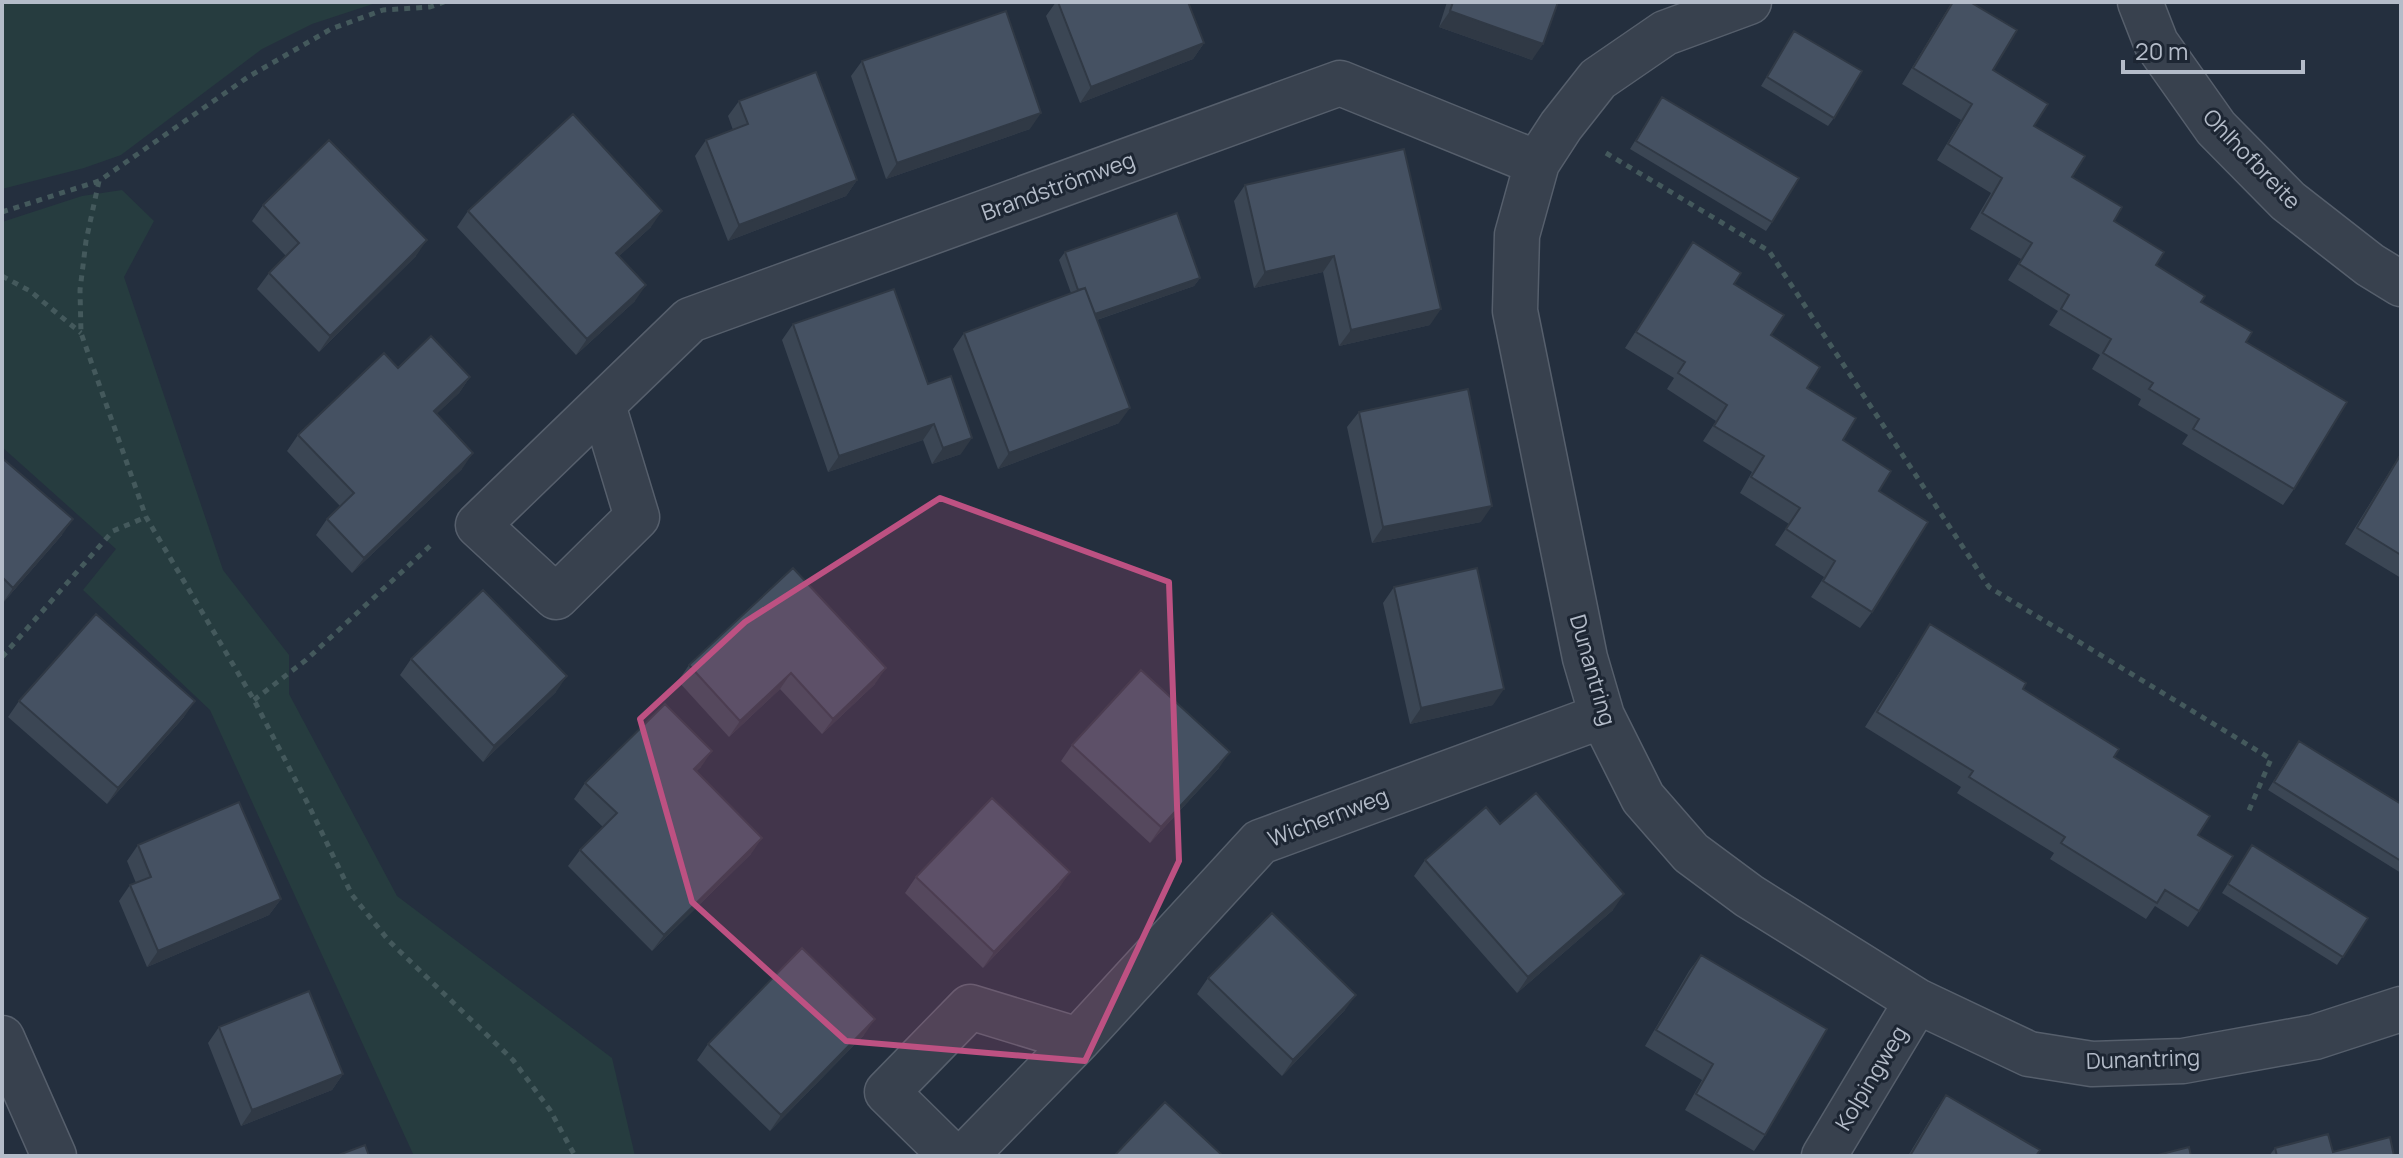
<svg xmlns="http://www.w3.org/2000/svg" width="2403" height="1158" font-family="Manrope,sans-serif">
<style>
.green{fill:#263c3f}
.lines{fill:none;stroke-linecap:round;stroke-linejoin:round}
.minor-casing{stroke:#565f6c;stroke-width:47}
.path{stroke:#44595c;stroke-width:5;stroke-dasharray:6 6;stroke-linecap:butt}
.minor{stroke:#38414e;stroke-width:44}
.wall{fill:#3b4654}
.shaded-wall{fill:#303945}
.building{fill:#455162;stroke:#303945;stroke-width:2}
.marked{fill:#bd5182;fill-opacity:0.2;stroke:#bd5182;stroke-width:6;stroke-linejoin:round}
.labels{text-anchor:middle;stroke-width:6;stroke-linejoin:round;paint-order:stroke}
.street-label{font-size:22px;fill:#b4bcc9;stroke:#1d2633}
</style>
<rect width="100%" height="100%" fill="#242f3e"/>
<path class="green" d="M2 2H379L312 24 262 49 121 155 84 168 2 189Z
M122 190 154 221 124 277 223 570 289 655V694L397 896 612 1058 635 1156H414L210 710 83 590 116 549 2 447V222L82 196Z"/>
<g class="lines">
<g class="minor-casing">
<path id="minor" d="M1749 2 1665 33 1598 79 1561 126 1537 163 1517 235 1515 311 1585 658 1602 716 1643 798 1691 853 1749 896 1917 1001 2029 1054 2092 1064 2183 1061 2315 1037 2401 1009
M2140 2 2156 43 2216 128 2288 201 2370 265 2401 284
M603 405 637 517 556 597 478 525 690 320 1340 83 1537 163
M2 1038 54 1156
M952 1156 887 1092 970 1007 1078 1040
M965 1156 1078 1040 1260 842 1602 716
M1824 1156 1917 1001"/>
</g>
<path class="path" d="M1606 153 1769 251 1989 587 2271 759 2247 815
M99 181 86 241 80 290 81 333 146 517 254 700 310 808 352 895 389 941 513 1060 550 1110 575 1156
M2 212 99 181 248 77 331 29 383 10 430 7 444 2
M2 276 30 291 81 333
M2 657 113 531 146 517
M254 700 306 660 431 545"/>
<use href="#minor" class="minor"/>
</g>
<path class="wall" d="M1056 2H1188L1204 43 1193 59 1080 103 1046 16Z
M1447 2H1558L1532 60 1439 27Z
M1952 2H1970L1993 70 2072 177 2156 265 2201 302 2246 342 2294 489 2283 505 2182 444 2188 435 2138 405 2141 399 2092 369 2100 355 2049 325 2058 311 2008 280 2021 259 1970 229 1991 193 1937 160 1961 120 1902 84Z
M1794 31 1834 118 1828 126 1761 86Z
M862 61 1030 129 886 179 851 76Z
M1662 97 1772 222 1766 231 1630 149Z
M739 101 857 180 846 196 728 241 695 156 706 140 733 130 728 116Z
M1245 185 1430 325 1339 346 1323 272 1254 288 1234 201Z
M263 205 416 256 319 352 257 289 269 273 286 256 252 221Z
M468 211 651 227 619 256 635 301 576 355 457 227Z
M1693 242 1734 284 1879 491 1872 612 1860 628 1811 597 1824 577 1775 545 1789 524 1740 493 1752 472 1703 441 1716 421 1667 389 1674 378 1625 348Z
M1065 252 1200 278 1194 286 1097 320 1119 423 998 469 953 349 964 333 1071 293 1059 260Z
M793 324 928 384 961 454 932 464 923 440 828 472 782 340Z
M398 368 470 377 459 393 436 414 462 469 352 573 316 535 327 519 340 506 287 451 298 435Z
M1359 412 1481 522 1372 543 1347 427Z
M2401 453V578L2345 544Z
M2 458 62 535 2 604Z
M793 568 875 684 822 734 780 689 729 737 678 681 689 665Z
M1394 587 1493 705 1410 724 1383 603Z
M1930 624 2023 689 2114 757 2198 835 2199 911 2188 927 2155 906 2146 919 2050 859 2054 853 1957 793 1961 787 1865 727Z
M411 659 556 692 483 762 400 675Z
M19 701 184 717 107 804 8 717Z
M1072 745 1219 768 1150 843 1061 761Z
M2293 749 2401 804V873L2268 790Z
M701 767 696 771 751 854 652 951 568 866 580 850 603 827 574 799 585 783Z
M1500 824 1613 910 1517 993 1414 876 1425 860Z
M138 845 281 899 269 915 147 967 119 901 130 885 136 883 127 861Z
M2252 845 2368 918 2337 965 2222 893Z
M916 877 1059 888 983 968 905 893Z
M1701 955 1765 1135 1754 1151 1685 1110 1702 1080 1645 1046 1689 971Z
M1208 978 1345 1010 1282 1076 1197 994Z
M219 1027 343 1074 332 1090 241 1126 208 1043Z
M864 1035 770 1131 697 1060 708 1044Z
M1946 1095 2036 1156H1908L1935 1111Z
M2275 1148 2333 1152 2394 1156H2269Z"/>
<path class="shaded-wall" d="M1450 11 1543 44 1532 60 1439 27Z
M1204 43 1193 59 1080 103 1091 87Z
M1041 113 1030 129 886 179 897 163Z
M857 180 846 196 728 241 739 225Z
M662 211 651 227 605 269 616 253Z
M427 240 416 256 319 352 330 336Z
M1334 256 1323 272 1254 288 1265 272Z
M1200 278 1194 286 1082 325 1088 317Z
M646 285 635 301 576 355 587 339Z
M1441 309 1430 325 1339 346 1351 330Z
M470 377 459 393 423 427 434 411Z
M1130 408 1119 423 998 469 1009 453Z
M934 424 923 440 828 472 839 456Z
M972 438 961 454 932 464 943 448Z
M473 453 462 469 352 573 364 558Z
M1492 506 1481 522 1372 543 1383 527Z
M73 519 62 535 2 604 13 588Z
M886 668 875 684 822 734 833 719Z
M791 673 780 689 729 737 740 721Z
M567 676 556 692 483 762 494 746Z
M1504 689 1493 705 1410 724 1421 708Z
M195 701 184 717 107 804 118 788Z
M712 751 701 767 683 785 694 769Z
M1230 752 1219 768 1150 843 1161 827Z
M762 838 751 854 652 951 664 935Z
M1070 872 1059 888 983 968 994 952Z
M1624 894 1613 910 1517 993 1528 977Z
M281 899 269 915 147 967 158 951Z
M1356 995 1345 1010 1282 1076 1293 1060Z
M875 1019 864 1035 770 1131 781 1115Z
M343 1074 332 1090 241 1126 252 1110Z"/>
<path class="building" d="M1058 2H1188L1204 43 1091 87Z
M1453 2H1558L1543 44 1450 11Z
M1953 2H1970L2017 30 1993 70 2048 104 2034 126 2085 156 2072 177 2122 207 2114 221 2164 252 2156 265 2205 296 2201 302 2252 332 2246 342 2347 402 2294 489 2193 429 2199 419 2149 389 2153 383 2103 353 2111 339 2061 309 2069 295 2019 264 2032 243 1982 213 2002 178 1948 144 1972 104 1913 68Z
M1006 11 1041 113 897 163 862 61Z
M1794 31 1862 71 1834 118 1767 77Z
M816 72 857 180 739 225 706 140 748 124 739 101Z
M1662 97 1799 178 1772 222 1636 141Z
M573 114 662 211 616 253 646 285 587 339 468 211Z
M329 140 427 240 330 336 269 273 299 243 263 205Z
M1404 149 1441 309 1351 330 1334 256 1265 272 1245 185Z
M1177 213 1200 278 1095 314 1085 288 1078 290 1065 252Z
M1693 242 1741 273 1734 284 1784 315 1771 335 1820 367 1807 388 1856 418 1843 440 1891 471 1879 491 1928 522 1872 612 1823 581 1835 561 1786 529 1800 508 1751 477 1764 456 1714 426 1727 405 1678 373 1685 362 1636 332Z
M1085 288 1130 408 1009 453 964 333Z
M894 289 928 384 951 376 972 438 943 448 934 424 839 456 793 324Z
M431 336 470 377 434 411 473 453 364 558 327 519 354 493 298 435 384 353 398 368Z
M1468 389 1492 506 1383 527 1359 412Z
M2401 454V555L2357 528Z
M2 458 73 519 13 588 4 579 2 581Z
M793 568 886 668 833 719 791 673 740 721 689 665Z
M1477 568 1504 689 1421 708 1394 587Z
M483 590 567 676 494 746 411 659Z
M96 614 195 701 118 788 19 701Z
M1930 624 2026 683 2023 689 2119 749 2114 757 2210 816 2198 835 2233 856 2199 911 2165 890 2157 903 2061 843 2065 837 1969 777 1973 771 1877 712Z
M1141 670 1230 752 1161 827 1072 745Z
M665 704 712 751 694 769 762 838 664 935 580 850 617 813 585 783Z
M2299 741 2401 804V861L2274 782Z
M1536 793 1624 894 1528 977 1425 860 1486 807 1500 824Z
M992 798 1070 872 994 952 916 877Z
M239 802 281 899 158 951 130 885 151 877 138 845Z
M2252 845 2368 918 2343 957 2228 884Z
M1272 913 1356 995 1293 1060 1208 978Z
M802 948 875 1019 781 1115 708 1044Z
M1701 955 1827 1029 1765 1135 1696 1094 1713 1064 1656 1030Z
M309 991 343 1074 252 1110 219 1027Z
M1946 1095 2040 1150 2036 1156H1910Z
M1165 1102 1223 1156H1114Z
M2328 1134 2333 1152 2390 1137 2394 1156H2277L2275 1148Z
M365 1145 369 1156H336Z
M2189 1147 2191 1156H2154Z"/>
<path class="marked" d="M940 498 1169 582 1179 861 1085 1061 846 1041 692 902 640 719 745 622Z"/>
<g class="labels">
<g class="street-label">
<text transform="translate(2252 159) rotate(46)" y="8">Ohlhofbreite</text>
<text transform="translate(1058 186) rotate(-20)" y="8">Brandströmweg</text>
<text transform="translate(1593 670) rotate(74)" y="8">Dunantring</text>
<text transform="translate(1328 817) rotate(-21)" y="8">Wichernweg</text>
<text transform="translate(2143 1059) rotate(-2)" y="8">Dunantring</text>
<text transform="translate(1871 1078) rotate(-59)" y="8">Kolpingweg</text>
</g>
</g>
<rect width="2403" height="1158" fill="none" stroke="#b4bcc9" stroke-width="8"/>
<path d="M2123 60v12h180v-12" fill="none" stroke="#b4bcc9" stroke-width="4"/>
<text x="2135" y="60" font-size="24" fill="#b4bcc9" stroke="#1d2633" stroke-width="6" paint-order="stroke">20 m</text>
</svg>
